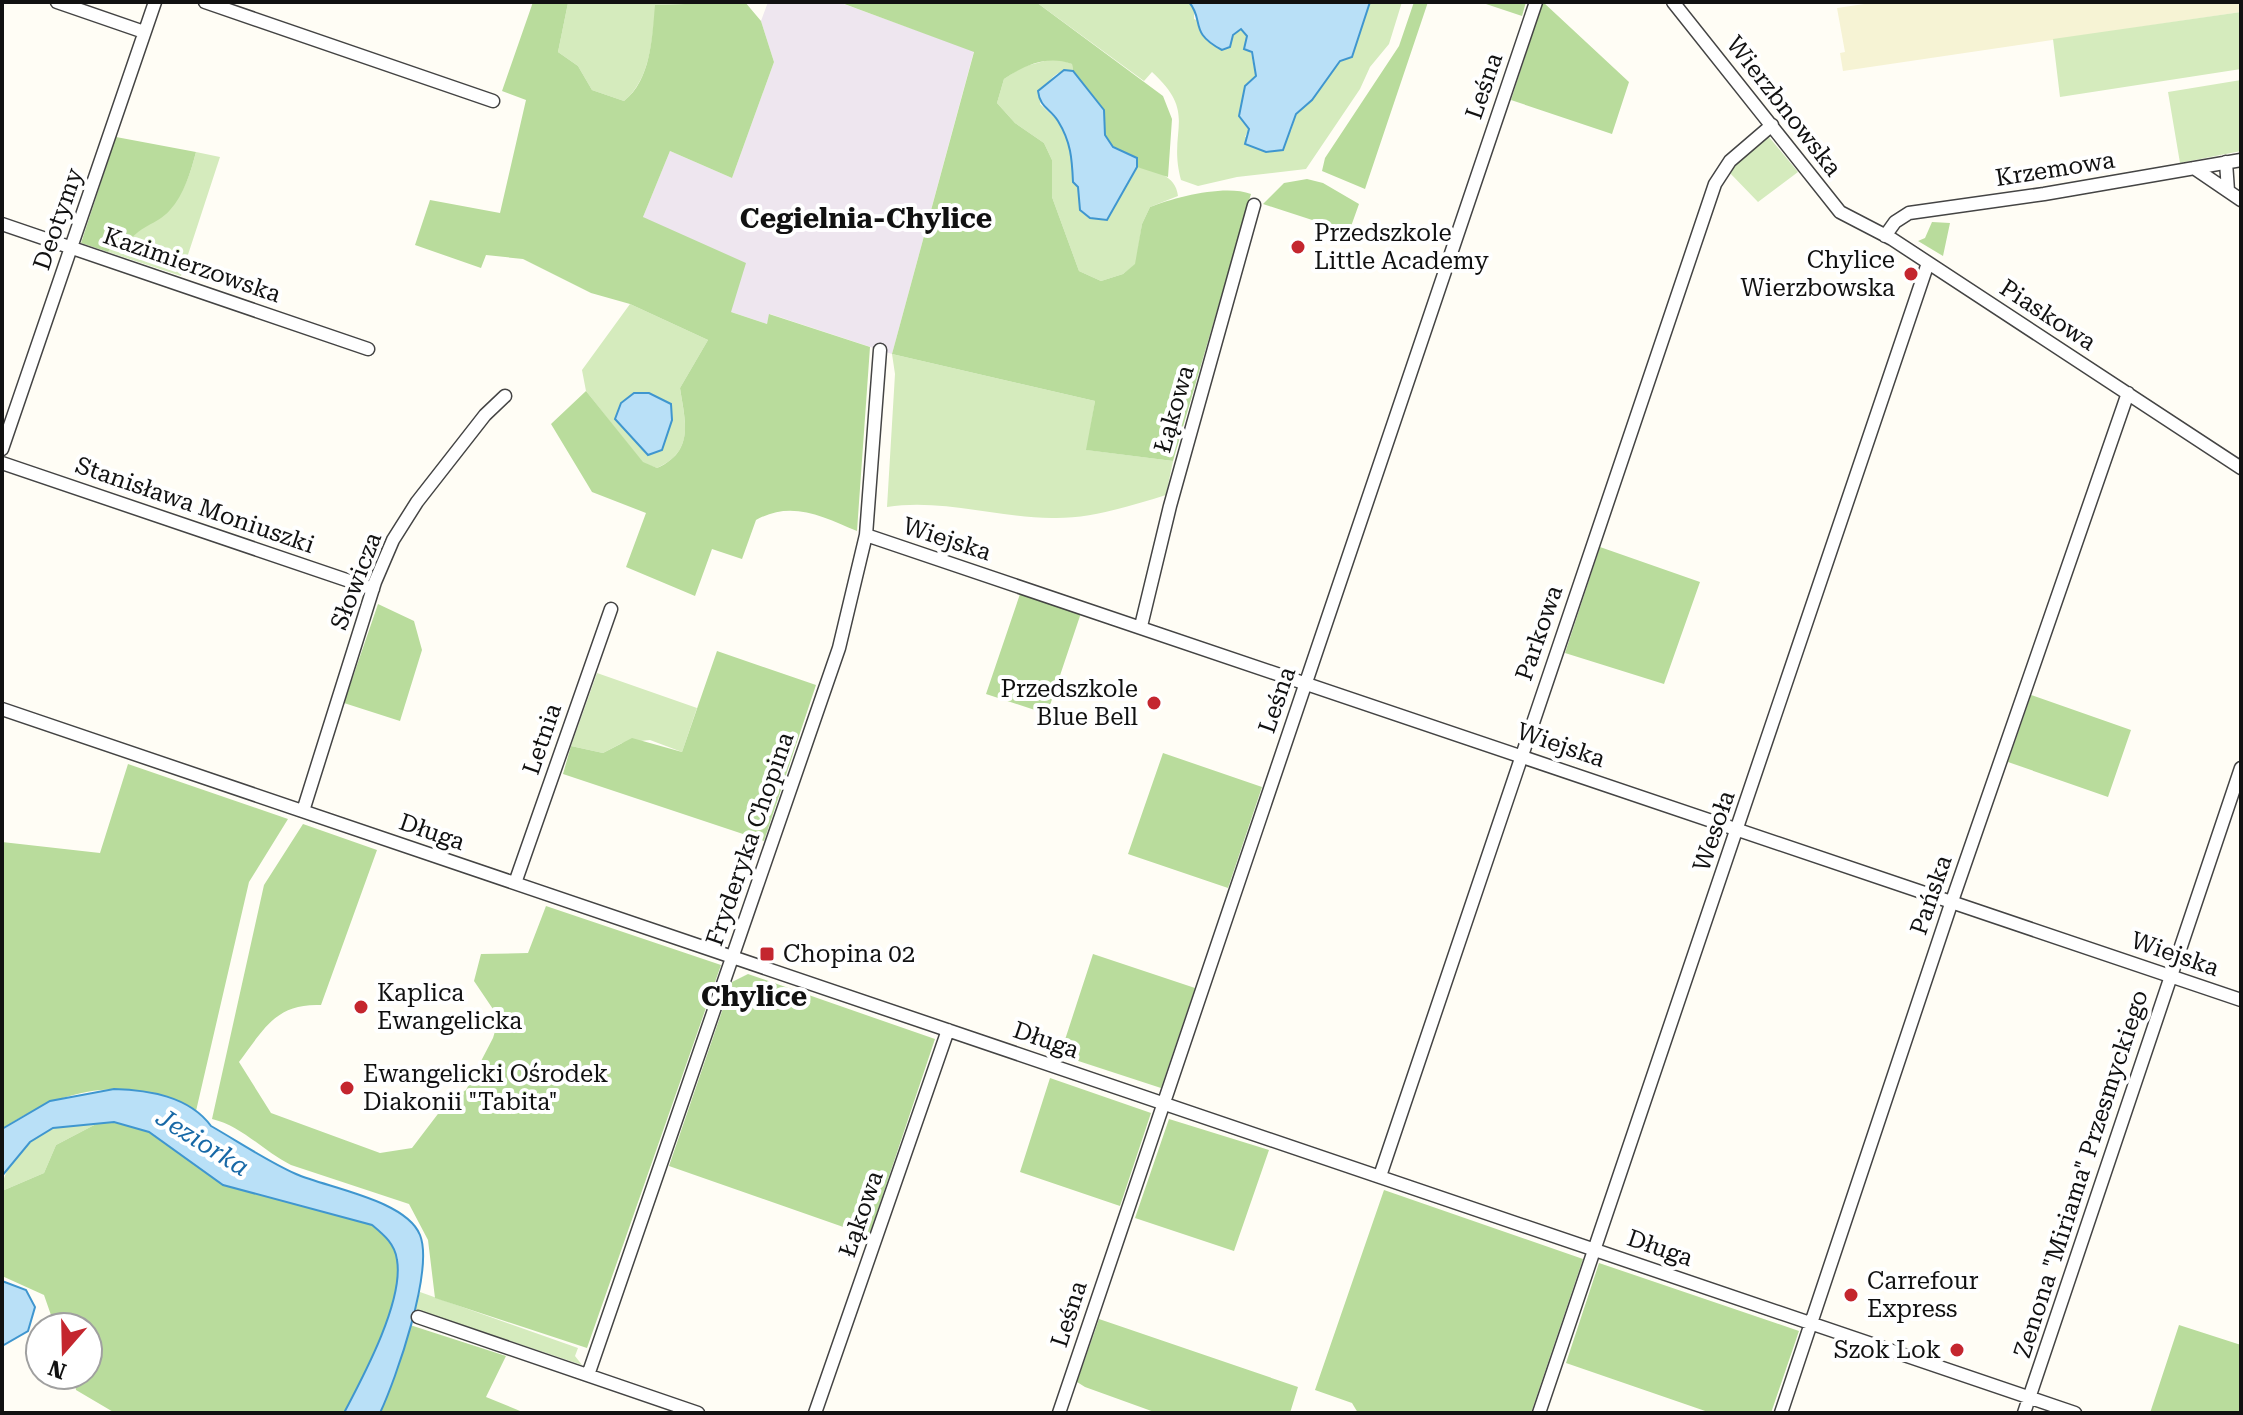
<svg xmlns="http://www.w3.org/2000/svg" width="2243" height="1415" font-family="'Roboto Serif',serif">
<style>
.industrial{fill:#eee6ef}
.farmland{fill:#f6f3d4}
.green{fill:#d5ebbd}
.forest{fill:#b9dc9c}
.water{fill:#b9e0f7;stroke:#3f96cf;stroke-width:2}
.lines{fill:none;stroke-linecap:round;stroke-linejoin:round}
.minor-casing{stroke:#444;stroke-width:15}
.minor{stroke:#fff;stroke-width:12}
.poi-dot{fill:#c4262e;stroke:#fff;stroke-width:3}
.labels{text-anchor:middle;stroke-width:8;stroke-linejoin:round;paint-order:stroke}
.street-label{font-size:24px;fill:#111;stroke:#fff}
.poi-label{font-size:24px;fill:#111;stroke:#fff;text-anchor:start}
.water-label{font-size:26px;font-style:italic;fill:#1768a6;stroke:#fff}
.quarter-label{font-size:28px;font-weight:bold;fill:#111;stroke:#fff}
</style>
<rect width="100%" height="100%" fill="#fffdf5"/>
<path class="industrial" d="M768 2H838L974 51 892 354 770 314 767 324 731 312 643 217 670 151 732 178 774 62 761 21Z"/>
<path class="farmland" d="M1878 2H2241V12L1843 71 1840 53 1845 52 1837 8Z"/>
<path class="green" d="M739 2 656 5C652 38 651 79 624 101L592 90 578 66 558 52 568 3Z
M1036 2H1189L1194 8V19L1233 35 1241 29 1247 36 1256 76C1243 88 1242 99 1239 116L1249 129 1245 137 1291 131 1296 114 1312 100 1340 61 1352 57 1370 2H1402L1389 44 1370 67 1360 89 1306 169 1237 177 1198 186 1181 180C1167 129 1199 115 1152 72L1144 81Z
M2241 12V69L2060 97 2053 39Z
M1056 58 1072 64 1073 71C1051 69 1046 86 1040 104L1058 121 1074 153 1073 182 1078 187 1081 210 1107 220 1137 167C1154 170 1176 175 1178 196L1150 207 1142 224 1136 264 1123 274 1101 281 1079 271 1052 197V160L1044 143 1015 123 997 103 1004 79 1022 67Z
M2241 80V151L2180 163 2168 92Z
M1769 137 1798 172 1758 202 1728 171Z
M196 152 220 157 181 276 108 252 112 246C126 241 131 234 143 226 178 203 185 194 196 152Z
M630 304 708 340 680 388C685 422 695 451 657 468L643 463 586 391 582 370Z
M892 354 1095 401 1087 450 1173 461 1166 495C1130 506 1090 519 1052 518 998 518 941 498 887 507L895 374Z
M597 673 697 708 682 752 650 740 622 743 603 753 571 746Z
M98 1123 56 1145 44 1173 2 1191C2 1166 29 1138 53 1129 66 1123 83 1124 98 1123Z
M420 1292 578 1348 575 1356 582 1365 415 1309Z"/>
<path class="forest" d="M533 2H588L568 3 558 52 578 66 592 90 624 101C651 80 652 38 655 5L745 2 761 21 774 62 732 178 670 151 643 217 746 263 731 312 767 324 769 314 870 347 857 531C822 516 791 500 756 520L742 559 712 549 695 596 626 567 646 513 592 492 551 424 586 391 643 462 657 468C695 451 685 421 680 388L708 340 630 304 591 293 523 259 486 255 481 268 415 245 430 200 500 213 526 100 502 91Z
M839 2H1036L1163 96 1172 119 1168 177 1137 167V158L1113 147 1105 135 1104 110 1073 71 1072 64C1047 55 1025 65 1004 79L997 103 1015 123 1044 143 1052 160V197L1079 271 1101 281 1123 274 1135 264 1142 224 1150 207C1175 197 1226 184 1251 194L1173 461 1086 450 1095 401 892 354 974 52Z
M1414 2H1428L1365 189 1322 171 1325 158 1399 46Z
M1480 2H1526L1522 16Z
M1543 2 1629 82 1612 134 1511 100Z
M116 137 196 152C191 171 184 195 170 210 157 225 137 226 127 245L112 246 108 252 81 243Z
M1307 179 1323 183 1359 204 1349 232 1263 204 1284 183Z
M1932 222 1950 223 1943 256 1918 241 1925 238Z
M1600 547 1700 582 1664 684 1565 653Z
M1020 594 1081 613 1047 714 986 694Z
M378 604 414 621 422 650 400 721 344 703Z
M717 651 816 685 764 841 563 774 571 746 603 753 632 738 682 752Z
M2031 695 2131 730 2108 797 2008 762Z
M1163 753 1262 787 1228 888 1128 854Z
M128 764 288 819 249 882 196 1111C127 1074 65 1087 2 1129V842L100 853Z
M303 824 377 850 321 1005C276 1003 264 1029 239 1062L271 1113 380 1153 412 1148 447 1102 466 1090 493 1038 499 1018 474 981 481 954 528 953 546 906 721 965 587 1348 435 1298 428 1240 409 1204 291 1165C263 1151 242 1126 212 1119L264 885Z
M1093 954 1195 988 1161 1088 1060 1055Z
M748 974 935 1039 869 1236 669 1166 732 982Z
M1050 1078 1151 1113 1120 1206 1020 1172Z
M1169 1119 1269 1150 1234 1251 1135 1218Z
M114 1122 149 1132 223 1185 372 1225C384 1235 395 1244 397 1260 404 1300 363 1377 344 1413H115L76 1390 74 1375H88V1327H63L52 1318 44 1295 2 1276V1191L44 1173 56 1145 98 1123Z
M1384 1190 1583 1259 1531 1413H1358L1352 1403 1315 1390Z
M1599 1263 1799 1331 1771 1413H1711L1566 1363Z
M1099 1319 1298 1387 1290 1413H1157L1085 1387 1077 1382Z
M410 1325 506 1356 486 1397 525 1413H380Z
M2179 1325 2241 1345V1413H2150Z"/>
<path class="water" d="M1189 2H1370L1352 57 1340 61 1312 100 1296 114 1283 150 1266 152 1245 144 1249 129 1239 116 1245 86 1256 76 1252 52 1244 49 1247 36 1241 29 1233 35 1230 47 1222 50C1188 32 1205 21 1189 2Z
M1064 70 1073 71 1104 110 1105 135 1113 147 1137 158V167L1107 220 1090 218 1080 210 1078 187 1073 182C1072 159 1071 142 1058 121 1050 108 1040 108 1038 91Z
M634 393H649L671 404 672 420 662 450 648 455 615 419 621 403Z
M114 1089C148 1090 189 1096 211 1126 239 1142 267 1161 296 1174 328 1188 406 1200 420 1235 434 1270 396 1379 380 1413H344C363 1377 404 1301 397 1260 395 1244 384 1235 372 1225L223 1185 149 1132 114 1122 53 1128 30 1142 2 1176V1129L50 1101Z
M2 1281 26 1290 35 1307 28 1331 2 1346Z"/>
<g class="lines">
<g class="minor-casing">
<path id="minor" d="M57 2 144 32
M205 2 493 101
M1673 2 1840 212 1892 239 2241 468
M2226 162 2228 191
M2194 168 2241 200
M2 224 368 349
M1885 236 1895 222 1909 213 2044 194 2241 160
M2 449 155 2
M2 463 373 589
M866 535 2241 1000
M1141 626 1170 506 1254 205
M2 709 2075 1413
M303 811 375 582 393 540 417 502 485 415 505 396
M515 883 611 609
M1380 1176 1715 184 1730 161 1772 125
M418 1317 698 1413
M588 1375 839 648 866 535 880 350
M815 1413 948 1030
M1059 1413 1536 2
M1539 1413 1928 263
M1781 1413 1952 901 2128 393
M2024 1413 2241 768"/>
</g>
<use href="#minor" class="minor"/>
</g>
<g class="poi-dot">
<circle cx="1298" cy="247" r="8"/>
<circle cx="1911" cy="274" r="8"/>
<circle cx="1154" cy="703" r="8"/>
<rect x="759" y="946" width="16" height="16" rx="4"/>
<circle cx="361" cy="1007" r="8"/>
<circle cx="347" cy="1088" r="8"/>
<circle cx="1851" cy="1295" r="8"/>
<circle cx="1957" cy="1350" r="8"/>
</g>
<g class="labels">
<g class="street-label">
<text transform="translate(1484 86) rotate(-71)" y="8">Leśna</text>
<text transform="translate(1784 106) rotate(52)" y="8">Wierzbnowska</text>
<text transform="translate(2055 169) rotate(-9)" y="8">Krzemowa</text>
<text transform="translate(58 219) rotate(-71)" y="8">Deotymy</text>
<text transform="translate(192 265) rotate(19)" y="8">Kazimierzowska</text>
<text transform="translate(2048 315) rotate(33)" y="8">Piaskowa</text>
<text transform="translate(1174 409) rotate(-74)" y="8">Łąkowa</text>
<text transform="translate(195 505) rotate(19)" y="8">Stanisława Moniuszki</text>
<text transform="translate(947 539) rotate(18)" y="8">Wiejska</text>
<text transform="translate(356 581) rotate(-69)" y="8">Słowicza</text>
<text transform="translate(1539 633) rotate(-71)" y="8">Parkowa</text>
<text transform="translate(1277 700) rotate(-71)" y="8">Leśna</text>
<text transform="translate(542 739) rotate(-71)" y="8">Letnia</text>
<text transform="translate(1561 745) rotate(19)" y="8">Wiejska</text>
<text transform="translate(1714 831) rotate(-71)" y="8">Wesoła</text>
<text transform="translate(432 832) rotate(19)" y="8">Długa</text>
<text transform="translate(750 839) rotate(-71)" y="8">Fryderyka Chopina</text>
<text transform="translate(1931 895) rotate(-71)" y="8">Pańska</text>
<text transform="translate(2175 954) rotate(19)" y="8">Wiejska</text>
<text transform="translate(1046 1040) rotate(19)" y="8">Długa</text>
<text transform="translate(2081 1174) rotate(-72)" y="8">Zenona "Miriama" Przesmyckiego</text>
<text transform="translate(861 1214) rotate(-71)" y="8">Łąkowa</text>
<text transform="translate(1660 1248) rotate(19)" y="8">Długa</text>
<text transform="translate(1069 1314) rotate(-72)" y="8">Leśna</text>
</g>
<g class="poi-label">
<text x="1314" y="241">Przedszkole<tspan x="1314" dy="28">Little Academy</tspan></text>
<text x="1895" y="268" text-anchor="end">Chylice<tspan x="1895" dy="28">Wierzbowska</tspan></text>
<text x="1138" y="697" text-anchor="end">Przedszkole<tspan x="1138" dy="28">Blue Bell</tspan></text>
<text x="783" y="962">Chopina 02</text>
<text x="377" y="1001">Kaplica<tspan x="377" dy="28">Ewangelicka</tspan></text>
<text x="363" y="1082">Ewangelicki Ośrodek<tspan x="363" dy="28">Diakonii "Tabita"</tspan></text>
<text x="1867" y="1289">Carrefour<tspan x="1867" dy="28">Express</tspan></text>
<text x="1941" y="1358" text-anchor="end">Szok Lok</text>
</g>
<g class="water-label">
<text transform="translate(203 1142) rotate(32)" y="9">Jeziorka</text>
</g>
<g class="quarter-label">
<text x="866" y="228">Cegielnia-Chylice</text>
<text x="754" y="1006">Chylice</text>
</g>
</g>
<rect width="2243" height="1415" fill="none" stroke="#111111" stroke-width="8"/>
<g transform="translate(64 1351) rotate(200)"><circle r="38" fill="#ffffff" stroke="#a0a0a0" stroke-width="2"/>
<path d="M0-6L14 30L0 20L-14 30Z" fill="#c4262e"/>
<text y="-12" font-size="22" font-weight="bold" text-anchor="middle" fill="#111111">N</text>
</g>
</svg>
